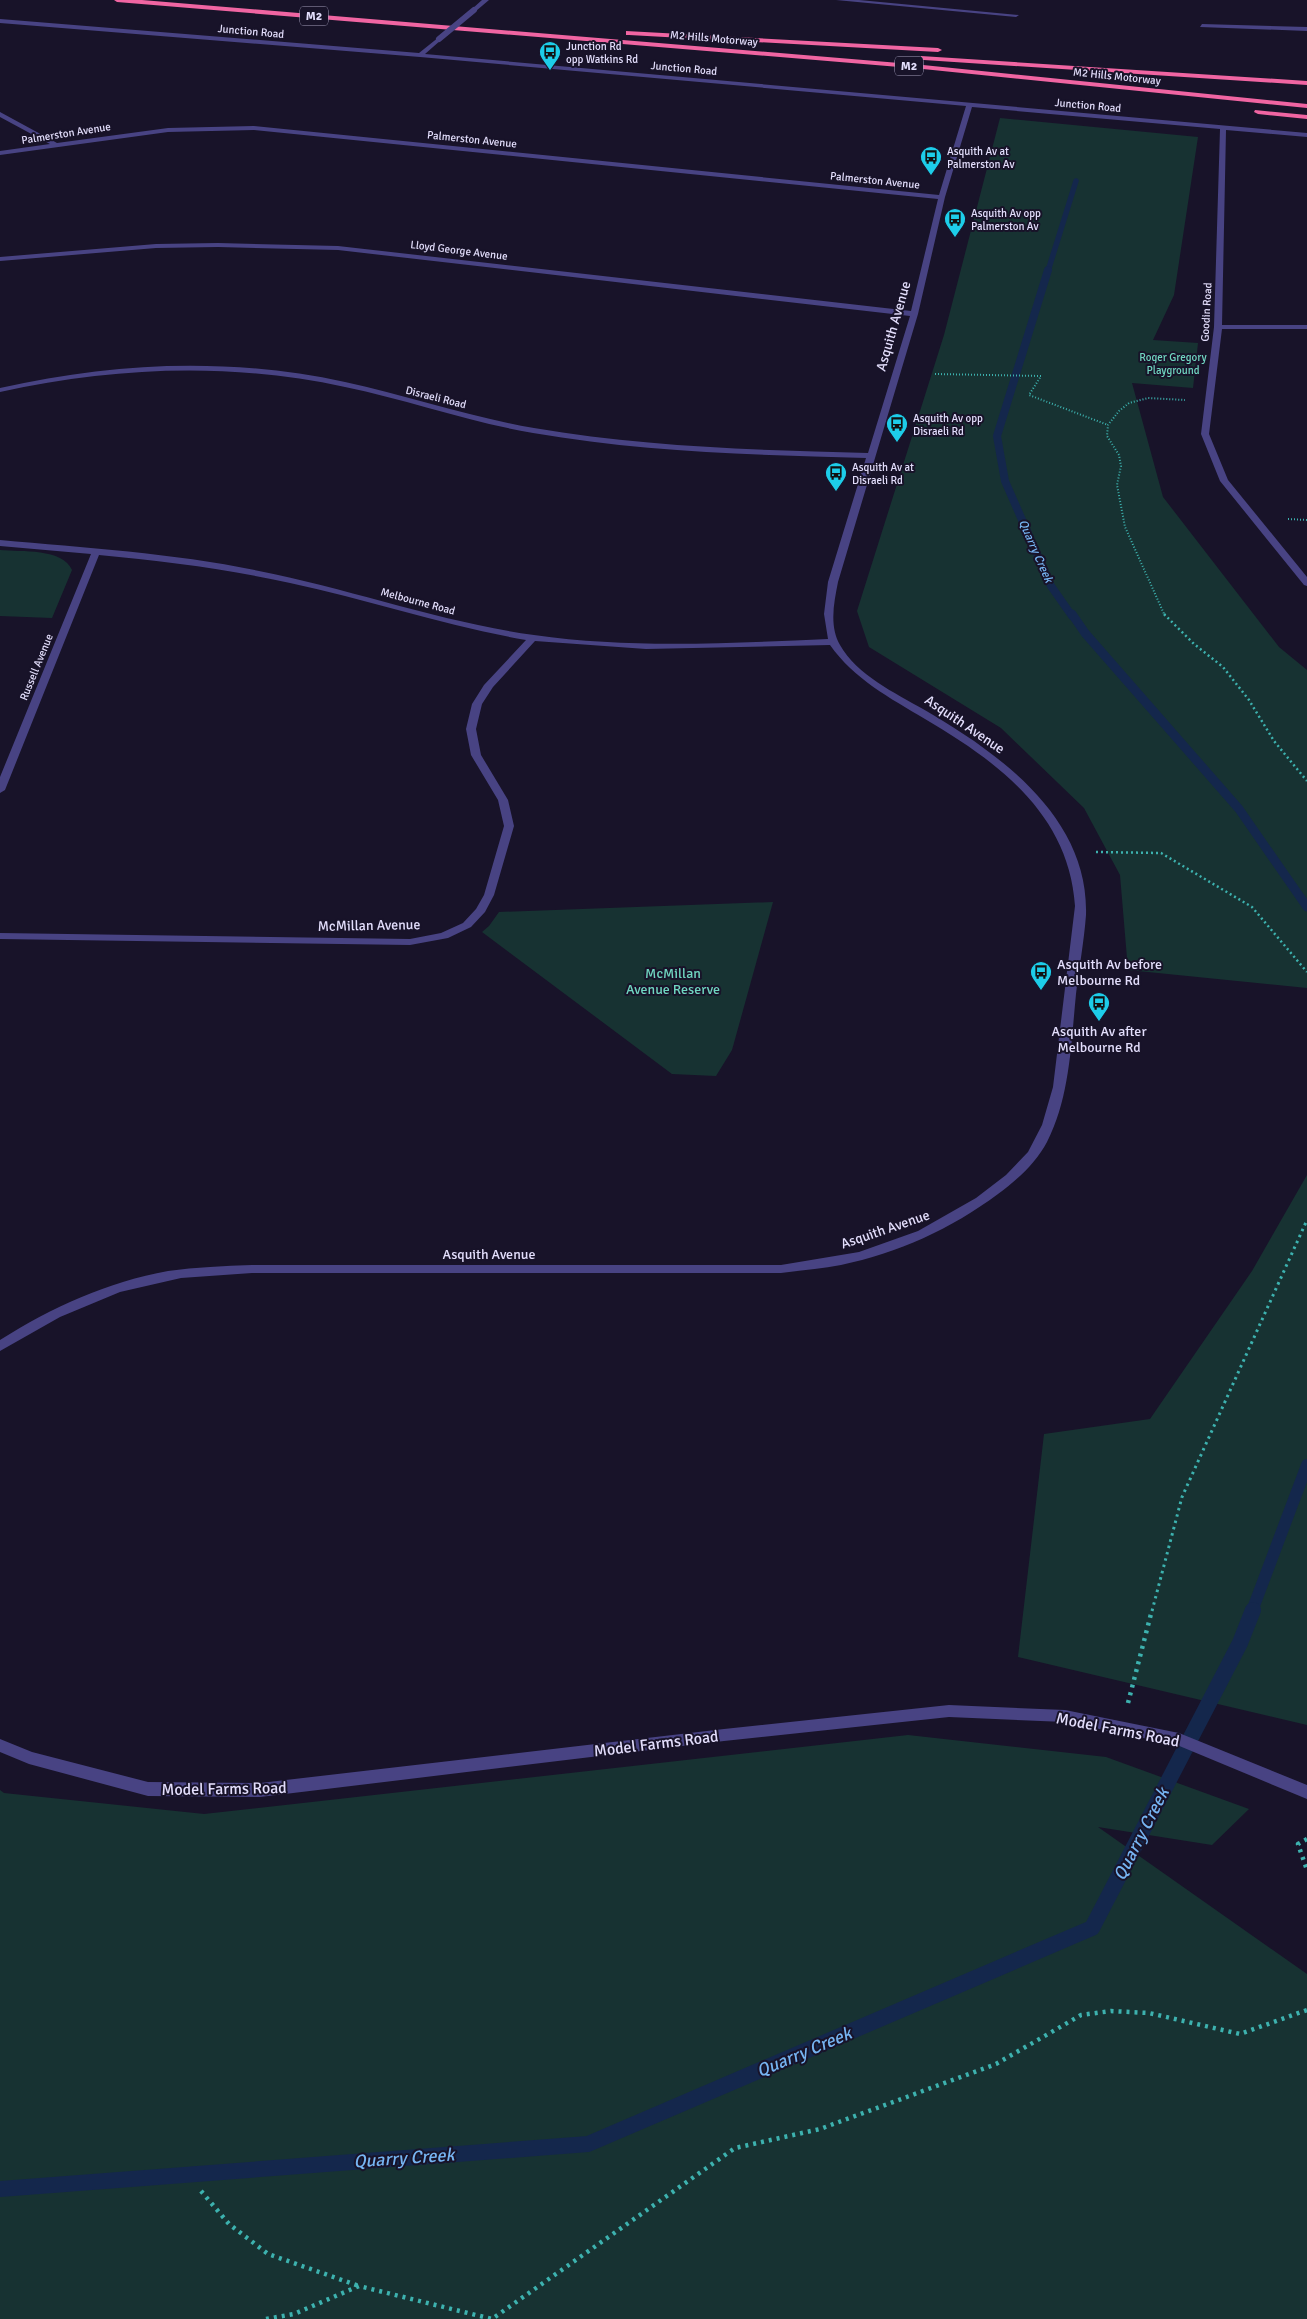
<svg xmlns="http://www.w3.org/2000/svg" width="1307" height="2319" font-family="Signika,sans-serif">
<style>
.green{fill:#173232}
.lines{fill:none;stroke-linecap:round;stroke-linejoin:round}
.stream-far4{stroke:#14274c;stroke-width:5.5}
.stream-far3{stroke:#14274c;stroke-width:8}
.stream-far2{stroke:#14274c;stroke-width:9}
.stream-far1{stroke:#14274c;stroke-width:12}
.stream{stroke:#14274c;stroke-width:16}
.path-far3{stroke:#3db2af;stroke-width:2;stroke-dasharray:1 2;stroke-linecap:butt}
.path-far2{stroke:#3db2af;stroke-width:2.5;stroke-dasharray:2 3;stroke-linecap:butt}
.path-far1{stroke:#3db2af;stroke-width:3;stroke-dasharray:2.5 4;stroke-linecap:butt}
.path{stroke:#3db2af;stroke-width:4.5;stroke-dasharray:3 5;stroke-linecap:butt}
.minor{fill:#484383;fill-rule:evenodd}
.highway{fill:#f065a2;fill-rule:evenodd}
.minor-bridge{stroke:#484383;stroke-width:6}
.labels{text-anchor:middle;stroke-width:4;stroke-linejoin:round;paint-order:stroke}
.far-street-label{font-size:11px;fill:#e3defc;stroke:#181329}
.far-poi-label{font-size:11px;fill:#e3defc;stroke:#181329;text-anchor:start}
.far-park-label{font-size:11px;fill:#70d6c1;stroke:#181329}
.shield{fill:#181329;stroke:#a6a1bd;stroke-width:1}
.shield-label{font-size:12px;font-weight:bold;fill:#e3defc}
.far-water-label{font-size:12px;font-style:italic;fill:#76b4f2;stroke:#181329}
.street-label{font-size:14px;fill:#e3defc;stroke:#181329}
.poi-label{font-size:14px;fill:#e3defc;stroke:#181329;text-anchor:start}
.park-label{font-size:14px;fill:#70d6c1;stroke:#181329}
.near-street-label{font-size:16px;fill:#e3defc;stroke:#181329}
.near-water-label{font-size:18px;font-style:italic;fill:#76b4f2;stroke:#181329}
</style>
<rect width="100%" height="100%" fill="#181329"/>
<path class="green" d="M1000 118 1198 137 1174 295 1153 340 1198 343 1193 388 1132 383 1163 497 1279 647 1307 670V988L1128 970 1120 875 1084 808 1001 728 869 647 857 611 944 335Z
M0 550C21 552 63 548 72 570L52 618 0 616Z
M773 902 732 1050 716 1076 672 1074 482 932 489 926 499 912Z
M1307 1175V1725L1018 1657 1044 1434 1150 1419 1252 1271Z
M908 1735 1106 1757 1249 1809 1212 1845 1098 1827 1307 1974V2319H0V1790L4 1793 204 1814Z"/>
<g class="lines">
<path class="stream-far4" d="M1048 271 1076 181"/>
<path class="stream-far3" d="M1048 270 997 436 1005 481 1051 586 1072 616"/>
<path class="stream-far2" d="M1072 614 1085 633 1239 809 1307 907"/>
<path class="stream-far1" d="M1252 1611 1307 1465"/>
<path class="stream" d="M0 2189 588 2144 1092 1928 1240 1643 1253 1610"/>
<path class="path-far3" d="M935 374 1041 376 1029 395 1108 425
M1288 519 1307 520
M1165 616 1125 527 1117 485 1121 466 1119 455 1107 436 1108 425 1119 411 1129 403 1148 398 1185 400"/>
<path class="path-far2" d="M1164 614 1194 644 1223 667 1249 700 1274 741 1307 781
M1096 852 1161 853 1252 907 1307 972"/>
<path class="path-far1" d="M1152 1611 1182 1497 1307 1220"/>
<path class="path" d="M1128 1703 1152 1610
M1307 1839 1298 1844 1307 1870
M201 2191 229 2224 268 2254 359 2286
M266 2319 294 2314 359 2286 492 2319 735 2148 820 2129 996 2064 1081 2015 1111 2011 1149 2013 1240 2034 1307 2010"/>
<path class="minor" d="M482 0H489L476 11H472V9Z
M836 0H859L1019 15 1016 17Z
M0 19 419 53 439 37 441 40 425 54 1307 133V137L1226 130 1222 325H1307V329H1222L1209 434 1228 480 1307 577V586L1304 585 1220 481 1201 434 1214 327 1220 129 972 107 945 197 918 314 838 582C834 602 829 626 840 645 857 675 895 693 923 709 999 753 1089 817 1086 915 1084 942 1079 968 1076 994 1071 1044 1070 1097 1047 1142 1036 1163 1017 1180 998 1194 951 1229 898 1253 841 1265 821 1269 801 1270 781 1273H252L181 1278 120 1292 60 1317 0 1351V1340C52 1307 108 1282 168 1271 196 1267 224 1266 252 1265H781L859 1252 918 1231 976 1198 1006 1175 1028 1152 1042 1125 1053 1087 1075 906C1069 814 998 762 925 719 890 698 854 679 830 645L646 649 535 641 493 687 482 704 476 729 481 755 508 800 514 826 494 895 485 912 471 927 448 938 410 945 0 939V933L410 939 441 933 463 923 476 909 484 895 504 826 498 800 471 755 466 729 472 704 484 685 526 640C446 626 369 600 290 583 227 569 164 561 99 555L5 790 0 793V777L91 554 0 546V540C86 548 174 553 259 571 351 589 440 622 534 635 631 649 730 643 828 639L824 614 828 582 866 458C754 455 643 452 533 433 469 422 408 400 345 387 228 362 116 367 0 392V388C116 362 228 357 345 382 409 396 470 417 534 428 644 447 756 450 868 453L910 316 338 250 218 247 156 248 0 261V257L156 244 218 243 338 246 911 311 938 199 254 130 168 132 0 155V151L50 144 0 117V112L57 143 168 128 254 126 939 195 966 106 420 57 0 23Z
M1202 24 1307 27V31L1200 27Z
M949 1705 1065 1710 1179 1733 1307 1785V1799L1177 1745 1065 1722 949 1717 724 1741 260 1797 148 1796 29 1764 0 1752V1739L32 1752 148 1782 260 1783 724 1729Z"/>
<path class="highway" d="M114 0H142L923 65 1307 104V108L923 69 117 2Z
M626 31 938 48 942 50 938 52 629 35H626Z
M921 56 1307 81V85L924 60H921Z
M1255 110 1307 115V119L1258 114 1254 112Z"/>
<path class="minor-bridge" d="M439 39 474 10"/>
</g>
<defs>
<g id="bus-pin" transform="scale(1.125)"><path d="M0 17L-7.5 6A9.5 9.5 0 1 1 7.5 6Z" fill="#1dcde9" stroke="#181329"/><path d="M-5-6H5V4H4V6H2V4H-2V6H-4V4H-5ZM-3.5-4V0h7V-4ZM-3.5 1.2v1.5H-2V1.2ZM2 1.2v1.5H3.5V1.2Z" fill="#111"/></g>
</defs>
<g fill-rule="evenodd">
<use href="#bus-pin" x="550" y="52"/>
<use href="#bus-pin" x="931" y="157"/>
<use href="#bus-pin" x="955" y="219"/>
<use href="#bus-pin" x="897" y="424"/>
<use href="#bus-pin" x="836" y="473"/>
<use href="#bus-pin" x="1041" y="972"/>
<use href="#bus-pin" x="1099" y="1003"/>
</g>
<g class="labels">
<g class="far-street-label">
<text transform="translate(251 31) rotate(5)" y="4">Junction Road</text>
<text transform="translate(714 38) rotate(5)" y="4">M2 Hills Motorway</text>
<text transform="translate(684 68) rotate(5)" y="4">Junction Road</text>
<text transform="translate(1117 76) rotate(6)" y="4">M2 Hills Motorway</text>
<text transform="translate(1088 105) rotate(5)" y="4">Junction Road</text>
<text transform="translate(66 133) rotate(-9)" y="4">Palmerston Avenue</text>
<text transform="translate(472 139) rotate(6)" y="4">Palmerston Avenue</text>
<text transform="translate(875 180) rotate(6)" y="4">Palmerston Avenue</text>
<text transform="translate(459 250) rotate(7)" y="4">Lloyd George Avenue</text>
<text transform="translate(1206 312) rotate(-87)" y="4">Goodin Road</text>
<text transform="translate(436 397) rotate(14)" y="4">Disraeli Road</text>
<text transform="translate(418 601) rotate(15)" y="4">Melbourne Road</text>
<text transform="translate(36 667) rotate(-68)" y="4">Russell Avenue</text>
</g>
<g class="far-poi-label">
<text x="566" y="50">Junction Rd<tspan x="566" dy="13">opp Watkins Rd</tspan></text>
<text x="947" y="155">Asquith Av at<tspan x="947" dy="13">Palmerston Av</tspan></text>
<text x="971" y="217">Asquith Av opp<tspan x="971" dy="13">Palmerston Av</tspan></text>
<text x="913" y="422">Asquith Av opp<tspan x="913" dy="13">Disraeli Rd</tspan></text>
<text x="852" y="471">Asquith Av at<tspan x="852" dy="13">Disraeli Rd</tspan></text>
</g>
<g class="far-park-label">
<text x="1173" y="361">Roger Gregory<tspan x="1173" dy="13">Playground</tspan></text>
</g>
<g class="shield">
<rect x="300" y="6.5" width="28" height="19" rx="4"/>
<rect x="895" y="56.5" width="28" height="19" rx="4"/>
</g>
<g class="shield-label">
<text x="314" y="20">M2</text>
<text x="909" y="70">M2</text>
</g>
<g class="far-water-label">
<text transform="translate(1036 551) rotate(66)" y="4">Quarry Creek</text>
</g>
<g class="street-label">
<text transform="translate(893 326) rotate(-74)" y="5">Asquith Avenue</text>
<text transform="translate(965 724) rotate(34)" y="5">Asquith Avenue</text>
<text transform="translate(369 925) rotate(-1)" y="5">McMillan Avenue</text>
<text transform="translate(885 1229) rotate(-19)" y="5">Asquith Avenue</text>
<text x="489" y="1259">Asquith Avenue</text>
</g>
<g class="poi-label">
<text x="1057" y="969">Asquith Av before<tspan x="1057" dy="16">Melbourne Rd</tspan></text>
<text x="1099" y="1036" text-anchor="middle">Asquith Av after<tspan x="1099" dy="16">Melbourne Rd</tspan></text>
</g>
<g class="park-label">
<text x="673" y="978">McMillan<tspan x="673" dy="16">Avenue Reserve</tspan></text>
</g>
<g class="near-street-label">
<text transform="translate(1118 1729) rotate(11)" y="6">Model Farms Road</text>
<text transform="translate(656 1743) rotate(-7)" y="6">Model Farms Road</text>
<text transform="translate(224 1788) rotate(-1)" y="6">Model Farms Road</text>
</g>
<g class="near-water-label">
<text transform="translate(1141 1834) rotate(-63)" y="6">Quarry Creek</text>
<text transform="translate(804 2052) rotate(-23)" y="6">Quarry Creek</text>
<text transform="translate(404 2158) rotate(-4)" y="6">Quarry Creek</text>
</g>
</g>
</svg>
